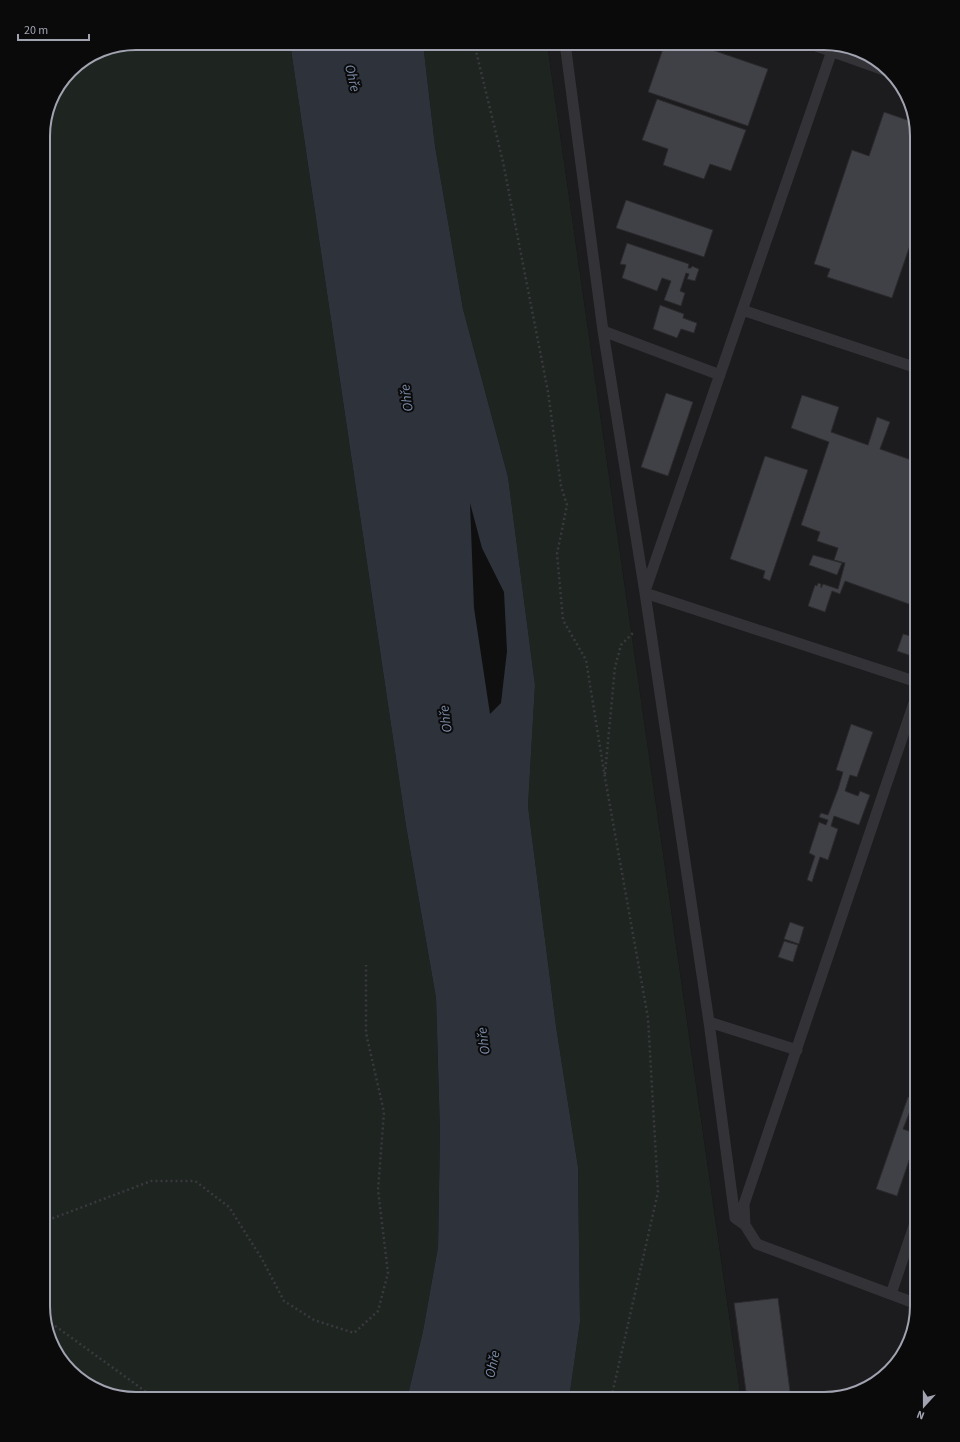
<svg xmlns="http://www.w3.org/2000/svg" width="960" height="1442" font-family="'Source Sans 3',sans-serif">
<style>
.built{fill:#1c1b1d}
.green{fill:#1e2420}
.water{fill:#2e333b;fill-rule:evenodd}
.building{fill:#404146;stroke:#2a292c}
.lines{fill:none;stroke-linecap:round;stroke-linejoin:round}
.path{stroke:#39393e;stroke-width:2.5;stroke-dasharray:2 3;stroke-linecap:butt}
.service{stroke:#333237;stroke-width:11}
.labels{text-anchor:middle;stroke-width:4;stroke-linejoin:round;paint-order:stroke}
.water-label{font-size:14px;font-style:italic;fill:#7b8ba8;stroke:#0a0a0b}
.rim{fill:none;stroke:#a1a3b0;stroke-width:2}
</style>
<rect width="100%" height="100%" fill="#0f0f10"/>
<path class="built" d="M547 43H830L875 59 905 90 917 136V1306L904 1353 870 1387 824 1399H741Z"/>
<path class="green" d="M136 43H290L406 826 436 998 440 1132 438 1247 423 1331 407 1399H130L85 1383 55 1352 43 1306V130L52 95 70 70 101 50Z
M423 43H547L741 1399H569L580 1322 578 1167 556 1026 528 806 535 685 508 477 463 309 435 146Z"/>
<path class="water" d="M290 43H423L435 146 463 309 508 477 535 685 528 806 556 1026 578 1167 580 1322 569 1399H407L423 1331 438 1247 440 1132 436 998 406 826ZM470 503 482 548 504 592 507 651 501 703 490 714 474 608Z"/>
<path class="building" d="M665 43H692L768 69 748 126 648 92Z
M657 99 746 130 731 171 710 164 704 179 663 165 668 149 642 140Z
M884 112 913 122 917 136V225L892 298 827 277 830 269 814 264 852 150 869 156Z
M626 200 713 230 704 257 616 228Z
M627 243 689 264 688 268H691L692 266 699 269 695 281 687 279 689 274 686 273 680 291 685 293 681 306 664 300 671 281 662 278 657 291 622 278 626 265 620 264Z
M660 305 684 314 683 318 697 323 694 333 681 329 677 338 653 329Z
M666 393 693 402 668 476 641 467Z
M802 395 839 407 831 432 868 445 877 417 890 422 880 449 917 462V607L845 581 840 594 832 591 825 612 808 606 815 585 817 586 818 583 821 584V588L823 584 838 589 845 563 834 560 838 548 817 541 820 532 801 525 829 442 791 428Z
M765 456 808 470 770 581 763 578 765 571 730 559Z
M813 555 842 563 837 575 809 565Z
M917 619V631L914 638 917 639V658L897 651 903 634 911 636Z
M851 724 873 732 857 777 850 775 845 791 858 796 860 791 870 795 859 825 834 816 831 826 838 829 828 860 820 857 812 882 807 880 815 856 809 853 819 822 826 825 828 820 819 817 821 813 828 815 838 789 843 772 836 770Z
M790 922 804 927 799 944 784 939Z
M784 941 798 945 793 962 778 957Z
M917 1070V1080L914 1079Z
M908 1097 916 1100 917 1098V1113L910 1111 903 1129 917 1134V1137L897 1196 876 1189Z
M778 1298 791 1399H747L734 1303Z"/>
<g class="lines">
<path class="path" d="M474 43 503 162 548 392 561 486 567 505 557 554 563 620 586 660 605 778 648 1018 658 1192 611 1399
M605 774 615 667 621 645 633 633
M43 1222 151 1181H195L229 1207 262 1259 284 1301 314 1320 354 1333 378 1311 388 1273 378 1190 384 1112 366 1033V965
M47 1320 156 1399"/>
<path class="service" d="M565 43 603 331 645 593 709 1022 735 1218 745 1225
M808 43 887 71
M742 310 917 368
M603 331 720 375
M645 591 834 45
M645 593 917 682
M709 1022 797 1050
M891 1294 917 1217
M917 1304 757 1244 745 1225 744 1204 917 694"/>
</g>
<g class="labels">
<g class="water-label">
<text transform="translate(353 78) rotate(77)" y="5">Ohře</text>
<text transform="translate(406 398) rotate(-97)" y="5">Ohře</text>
<text transform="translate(445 719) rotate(-97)" y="5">Ohře</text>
<text transform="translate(483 1041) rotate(-97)" y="5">Ohře</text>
<text transform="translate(492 1364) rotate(-78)" y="5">Ohře</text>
</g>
</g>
<path d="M0 0H960V1442H0ZM136 50H824A86 86 0 0 1 910 136V1306A86 86 0 0 1 824 1392H136A86 86 0 0 1 50 1306V136A86 86 0 0 1 136 50Z" fill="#0a0a0b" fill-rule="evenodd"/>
<path class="rim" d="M136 50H824A86 86 0 0 1 910 136V1306A86 86 0 0 1 824 1392H136A86 86 0 0 1 50 1306V136A86 86 0 0 1 136 50Z"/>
<g transform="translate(924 1406) rotate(201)" stroke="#0a0a0b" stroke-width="3" paint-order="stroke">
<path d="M0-3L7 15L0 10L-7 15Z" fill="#a1a3b0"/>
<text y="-6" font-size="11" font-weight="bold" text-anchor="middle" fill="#a1a3b0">N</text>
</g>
<path d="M18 34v6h71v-6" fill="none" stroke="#a1a3b0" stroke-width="2"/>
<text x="24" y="34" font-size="12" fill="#a1a3b0" stroke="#0a0a0b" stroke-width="3" paint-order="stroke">20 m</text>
</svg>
